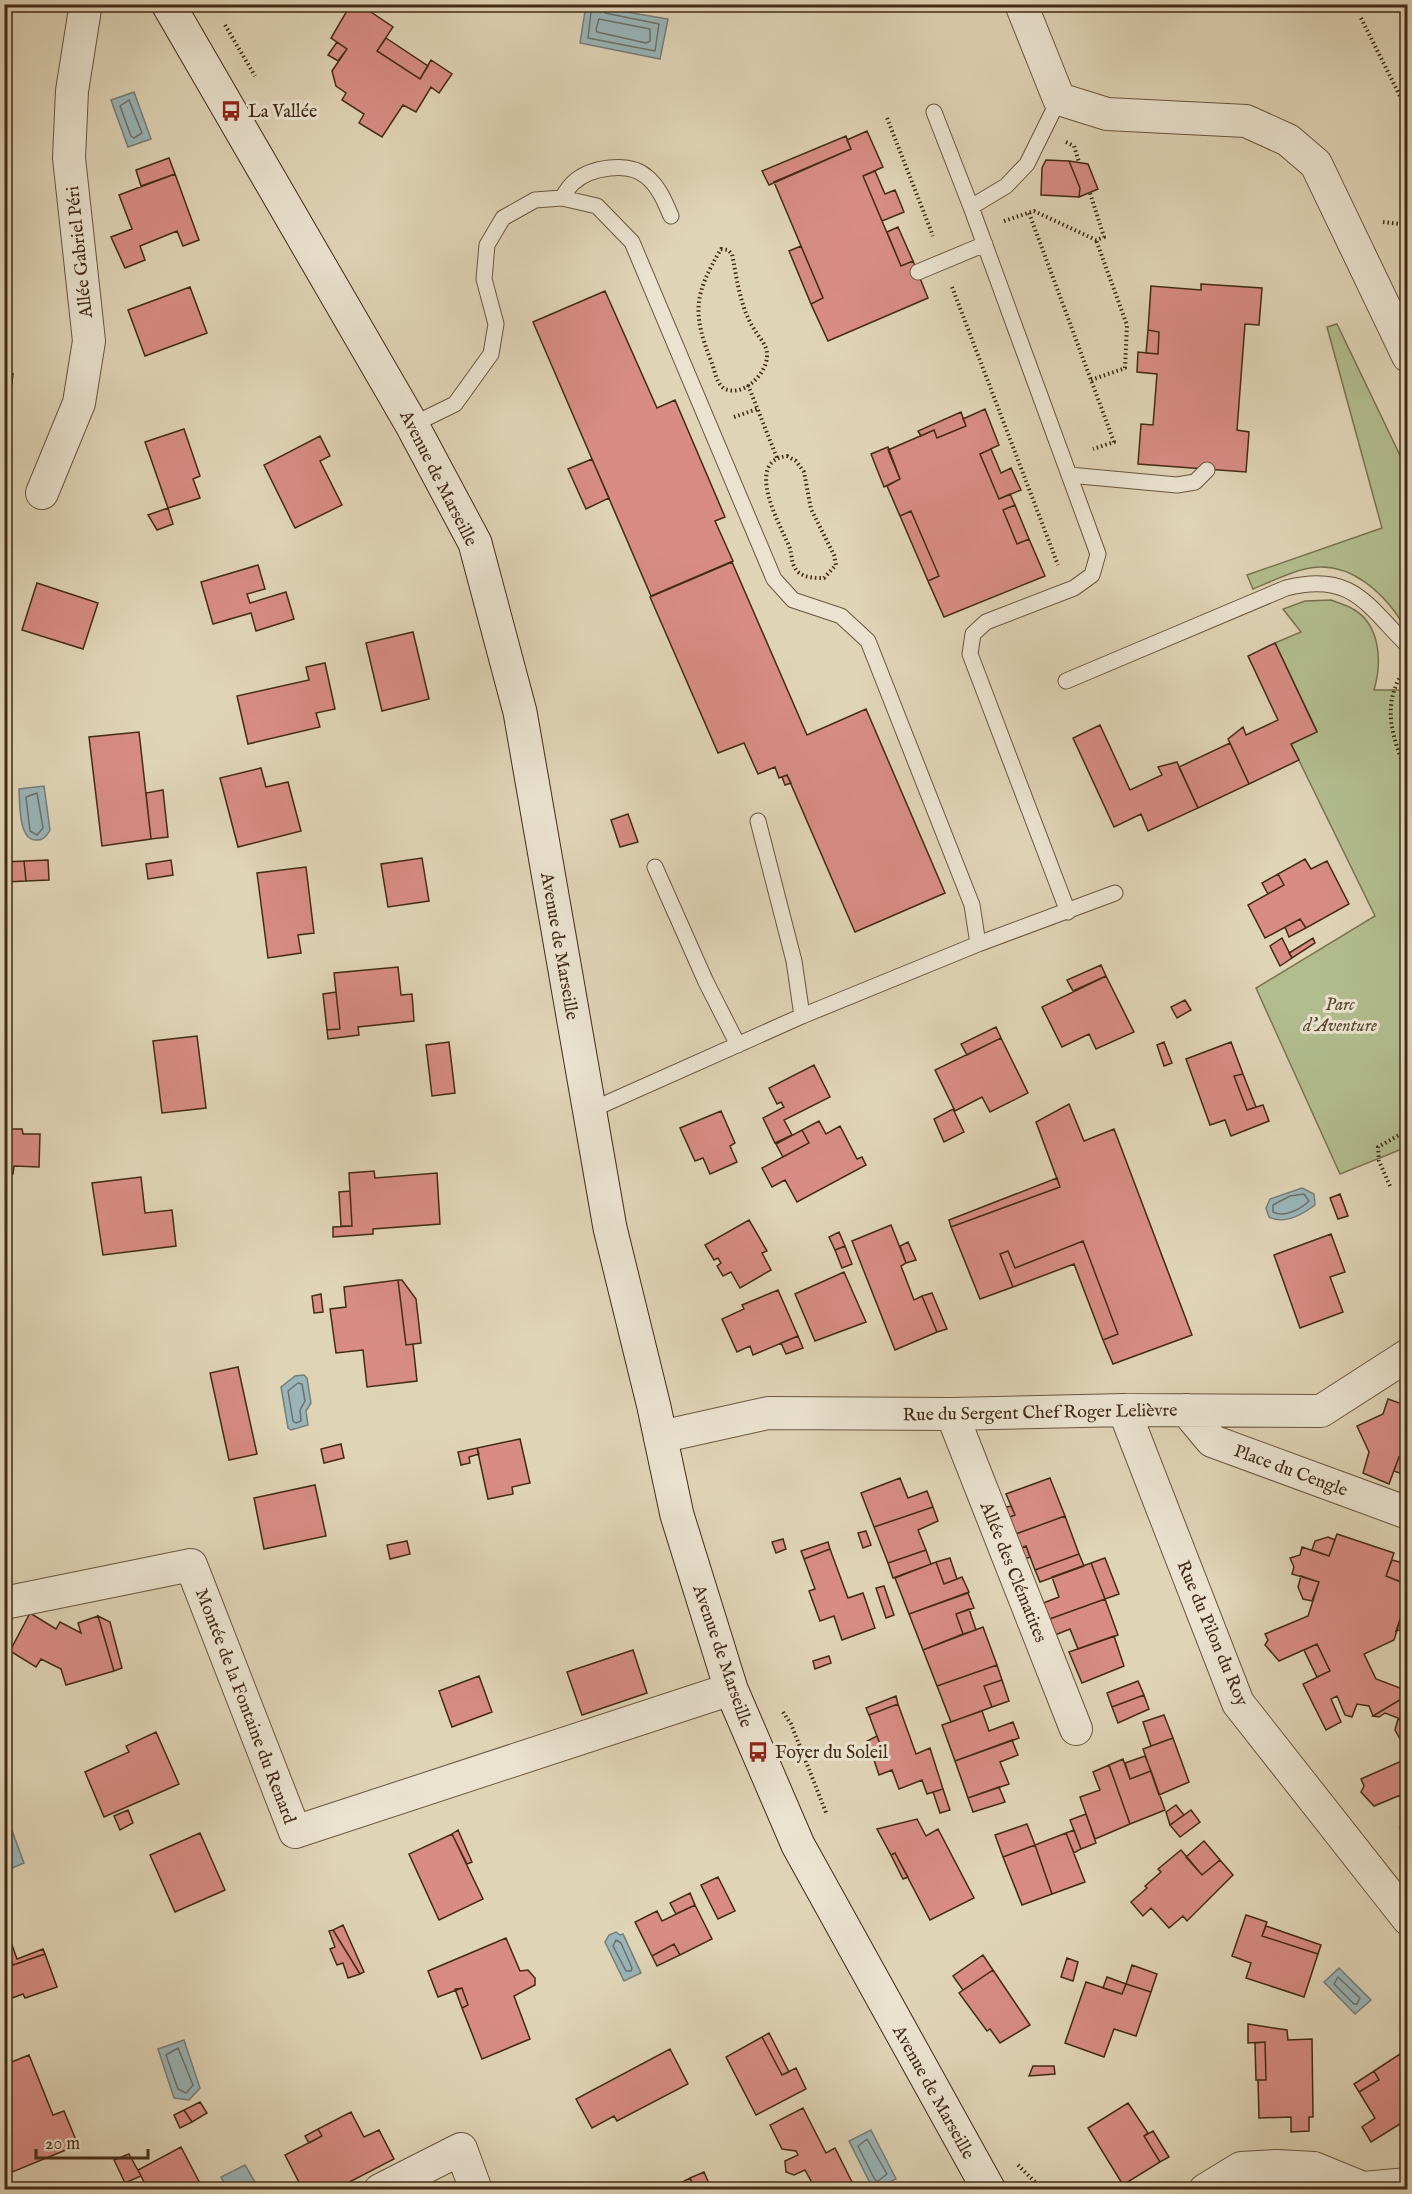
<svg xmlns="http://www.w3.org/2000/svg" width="1412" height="2194" font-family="'IM FELL English',serif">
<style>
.green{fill:#b2bd8f;stroke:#7a7452;stroke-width:1.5}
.water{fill:#99b5b9;stroke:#767e78;stroke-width:1.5}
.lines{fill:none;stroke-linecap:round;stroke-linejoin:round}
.shore{stroke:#6e7068;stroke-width:1.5}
.building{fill:#d88c85;stroke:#422b16;stroke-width:1.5}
.lane-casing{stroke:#6a553e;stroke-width:17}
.street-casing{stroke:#6a553e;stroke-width:34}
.secondary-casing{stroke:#422b16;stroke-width:35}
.path{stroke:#422b16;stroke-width:4;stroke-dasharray:1.5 3;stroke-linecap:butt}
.lane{stroke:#ebe3d0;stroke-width:15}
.street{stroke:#ebe3d0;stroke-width:32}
.secondary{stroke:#ebe3d0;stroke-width:33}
.labels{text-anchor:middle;stroke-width:6;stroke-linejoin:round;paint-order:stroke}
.poi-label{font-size:18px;fill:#422b16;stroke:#ebe3d0;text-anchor:start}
.street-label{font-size:18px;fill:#422b16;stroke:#ebe3d0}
.park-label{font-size:18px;font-style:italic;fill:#58482e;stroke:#ebe3d0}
</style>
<rect width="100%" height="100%" fill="#e0d4b7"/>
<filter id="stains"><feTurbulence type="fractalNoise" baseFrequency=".00333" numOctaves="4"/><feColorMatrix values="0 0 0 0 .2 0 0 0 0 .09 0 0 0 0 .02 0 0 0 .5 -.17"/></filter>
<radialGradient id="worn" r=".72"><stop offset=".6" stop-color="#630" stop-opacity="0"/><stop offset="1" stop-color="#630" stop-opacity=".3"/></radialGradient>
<path class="green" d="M1337 324 1407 470V631C1387 595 1350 558 1305 569 1288 573 1270 582 1253 589L1247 575 1382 528 1327 327Z
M1331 600C1338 603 1347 605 1353 609 1381 625 1382 663 1374 690H1407V1147L1340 1174 1256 988 1375 916 1291 744 1317 731 1275 643 1301 632 1283 609 1305 601Z"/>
<path class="water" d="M586 5 668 19 660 59 580 43Z
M134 92 151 139 128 147 111 100Z
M44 786 50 830C47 836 43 841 36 840 18 840 20 802 19 789Z
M1302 1188 1314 1194 1315 1205C1303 1214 1284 1225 1269 1217L1266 1208 1270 1199Z
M304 1375 307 1378 311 1403 306 1411 308 1425 291 1430 288 1428 281 1387 295 1376Z
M7 1817 24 1863 5 1871 4 1818Z
M616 1932 620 1935 623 1934 641 1973 624 1981 605 1942 609 1935Z
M1339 1968 1371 2000 1355 2014 1324 1982Z
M184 2040 200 2088 189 2100 174 2098 158 2049Z
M871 2130 896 2179 875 2189H873L849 2141Z
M245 2165 259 2189H227L221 2177Z"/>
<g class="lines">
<path class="shore" d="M592 4 588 38 655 51 659 24 605 13 600 4
M599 19 650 29V41L646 43 597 32 596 29Z
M129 100 142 133 134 138 131 136 120 106Z
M37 793 43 828 37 835 30 831 26 797Z
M1304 1194 1309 1201C1301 1209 1284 1218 1273 1212V1205L1290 1196Z
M298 1383 302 1384 305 1401 300 1410 301 1421 296 1423 293 1421 288 1391Z
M616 1940 621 1943 632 1968 631 1971H626L613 1946Z
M1338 1977 1360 1998 1357 2004H1354L1334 1984Z
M178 2048 193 2085 186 2093 178 2089 166 2055Z
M867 2139 887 2174 878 2181 875 2180 858 2146Z"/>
</g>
<path class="building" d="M351 4H359L393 27 377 51 420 79 431 60 452 74 439 93 431 87 416 112 403 105 382 137 359 123 364 114 342 100 346 93 336 86 332 71 347 49 331 38Z
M386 38 428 66 420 79 377 51Z
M337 42 347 49 338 61 328 55Z
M867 131 883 167 863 176 901 266 913 261 928 298 828 341 811 304 823 298 774 182 851 149 847 140Z
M846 136 851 149 769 185 762 171Z
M169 158 175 174 141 186 136 170Z
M1046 160 1069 161 1080 188 1079 197 1041 195 1042 168Z
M1069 161 1088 164 1098 189 1079 197 1080 188Z
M875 171 885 194 895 190 904 212 882 221 863 176Z
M175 174 199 240 183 246 177 231 140 246 145 260 125 268 111 237 132 229 119 195Z
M898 227 913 261 901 266 887 232Z
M4 234 11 280H4Z
M801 246 823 298 811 304 789 251Z
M1201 284 1262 288 1259 325 1245 324 1237 430 1249 432 1246 472 1138 464 1141 424 1153 425 1157 374 1137 372 1138 352 1158 354 1159 332 1148 330 1151 286 1201 290Z
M190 287 207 333 145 356 128 310Z
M605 291 657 408 675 400 725 517 715 521 733 561 651 596 533 322Z
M4 309H8L4 334Z
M1148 330 1159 332 1158 354 1146 353Z
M4 344H9L5 373 13 374 8 413 4 412Z
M985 409 999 445 980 454 999 499 1010 494 1015 505 1003 510 1017 544 1029 539 1045 576 944 617 928 581 939 576 911 511 900 516 887 486 900 479 888 450 934 430 937 438 966 426 963 419Z
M961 412 966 426 937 438 934 430 921 436 918 431Z
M184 429 200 476 193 479 200 498 168 508 145 442Z
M320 436 330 456 320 461 342 505 295 528 264 465Z
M888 447 900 479 884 487 871 454Z
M991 449 1001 473 1011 468 1021 490 999 499 980 454Z
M592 459 609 498 586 509 568 469Z
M1015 505 1029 539 1017 544 1003 510Z
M168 508 173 524 157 530 148 515Z
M911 511 939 576 928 581 900 516Z
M732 562 807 735 866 709 945 893 855 932 787 775 779 778 775 767 758 774 744 743 718 753 650 597Z
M258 565 265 589 247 594 250 603 286 592 294 619 256 631 251 613 213 624 201 582Z
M37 583 98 603 83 649 22 630Z
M413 632 429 699 382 711 366 643Z
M1275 643 1317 732 1291 744 1299 760 1249 784 1228 739 1243 727 1246 735 1278 720 1248 656Z
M325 663 335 709 316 713 320 727 248 744 237 696 309 680 306 667Z
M1100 725 1130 790 1162 775 1158 767 1177 762 1198 808 1148 831 1141 814 1114 827 1073 738Z
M139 732 151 839 102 846 89 737Z
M1230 743 1249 784 1198 808 1179 767Z
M261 768 266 787 288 782 301 831 238 847 220 778Z
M787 775 791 783 785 785 782 777Z
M163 790 168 837 151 839 146 793Z
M628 814 638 842 620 847 611 820Z
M422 858 429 901 388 907 381 864Z
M1305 859 1311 869 1327 861 1349 904 1306 928 1300 919 1265 938 1248 905 1284 885 1278 874Z
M48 860 49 880 26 881 24 861Z
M171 860 173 875 148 879 146 864Z
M24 861 26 881 4 882V862Z
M306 867 314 933 298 935 301 953 268 958 257 873Z
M1278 874 1284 885 1268 894 1262 883Z
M1300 919 1306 928 1289 937 1285 927Z
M1282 938 1292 958 1280 966 1270 946Z
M1313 938 1315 943 1292 958 1289 953Z
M1101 965 1106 976 1073 991 1067 980Z
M398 967 401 995 412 994 414 1021 358 1027 359 1035 328 1039 327 1030 340 1029 334 973Z
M1106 976 1134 1032 1096 1049 1089 1034 1062 1047 1042 1007Z
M336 992 340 1029 327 1030 323 994Z
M1185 1000 1191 1010 1177 1018 1171 1007Z
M996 1027 1001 1038 967 1055 961 1044Z
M197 1036 206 1108 162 1113 153 1041Z
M1001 1038 1028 1093 990 1112 982 1097 955 1111 935 1070Z
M449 1042 455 1093 432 1096 426 1045Z
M1164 1042 1172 1063 1164 1066 1157 1045Z
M1231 1042 1243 1074 1234 1076 1247 1110 1263 1105 1269 1121 1231 1136 1225 1120 1210 1125 1186 1059Z
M814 1065 830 1097 784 1120 792 1135 775 1143 763 1118 784 1107 781 1102 777 1104 769 1088Z
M1243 1074 1256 1107 1247 1110 1234 1076Z
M1069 1104 1084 1141 1114 1129 1192 1335 1113 1364 1103 1340 1118 1334 1083 1241 1015 1268 1008 1251 1000 1254 1013 1287 980 1299 951 1227 1060 1187 1036 1122Z
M953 1109 964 1132 944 1142 934 1119Z
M721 1111 735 1143 730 1146 737 1162 710 1174 703 1158 695 1161 680 1128Z
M819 1121 826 1134 840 1126 857 1159 862 1157 866 1165 797 1202 785 1180 772 1187 762 1168 809 1143 802 1130Z
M4 1129H22L23 1134H40L39 1167 14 1166 13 1174 4 1173Z
M802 1130 809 1143 783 1157 776 1144Z
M374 1171 375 1178 437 1173 440 1224 373 1229V1234L333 1237V1227L352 1226 349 1173Z
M141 1177 145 1213 172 1210 176 1246 103 1255 92 1183Z
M1057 1178 1060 1187 951 1227 949 1220Z
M350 1191 352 1226H341L339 1192Z
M1340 1194 1348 1216 1338 1219 1330 1198Z
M749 1220 767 1251 762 1253 771 1270 740 1288 731 1272 723 1276 717 1266 721 1263 718 1258 714 1260 705 1245Z
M891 1225 906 1263 901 1266 914 1300 922 1296 937 1332 895 1350 852 1241Z
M839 1232 845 1246 835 1250 829 1237Z
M1331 1234 1345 1272 1330 1277 1343 1312 1300 1328 1274 1255Z
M1083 1241 1118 1334 1103 1340 1074 1264 1013 1287 1000 1254 1008 1251 1015 1268Z
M908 1242 916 1260 906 1263 900 1246Z
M845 1246 852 1264 842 1268 835 1250Z
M844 1272 866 1322 815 1341 795 1294Z
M398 1280H402L416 1299 421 1343 406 1345Z
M398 1280 406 1345 413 1344 417 1381 367 1387 363 1350 336 1353 330 1309 346 1307 344 1287Z
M778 1290 798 1336 753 1355 750 1346 737 1352 722 1319 744 1309 742 1305Z
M932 1293 947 1329 937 1332 922 1296Z
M321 1294 323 1312 314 1313 312 1296Z
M798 1336 803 1348 786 1354 781 1343Z
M238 1367 257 1454 229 1460 210 1373Z
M1388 1399 1408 1406V1460L1399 1457 1389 1484 1363 1473 1369 1452 1357 1426 1383 1414Z
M520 1439 530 1483 512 1487 513 1494 488 1499 477 1448Z
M341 1444 344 1458 324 1463 321 1449Z
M477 1448 479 1454 469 1457 470 1463 461 1465 458 1452Z
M1399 1457 1408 1460V1476L1394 1471Z
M900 1478 908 1498 927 1491 933 1507 874 1527 861 1493Z
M1050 1478 1065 1516 1013 1535 1007 1518 1015 1515 1006 1494Z
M315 1485 326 1536 264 1549 254 1498Z
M1011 1506 1015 1515 1007 1518 1003 1508Z
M933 1507 938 1521 918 1530 926 1550 888 1563 874 1527Z
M1065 1516 1079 1554 1035 1570 1026 1546 1018 1549 1013 1535Z
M866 1531 871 1545 863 1548 858 1533Z
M1337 1534 1394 1553 1386 1576 1408 1585V1613L1403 1611 1394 1640 1364 1654 1376 1679 1408 1691V1695L1373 1716 1369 1706 1357 1704 1352 1717 1345 1715 1337 1696 1331 1699 1341 1722 1326 1730 1303 1684 1330 1671 1317 1644 1279 1661 1265 1645 1268 1640 1265 1634 1308 1616 1319 1582 1292 1574 1294 1567 1290 1558 1300 1555 1302 1547 1329 1556Z
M1328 1537 1335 1540 1329 1556 1312 1550 1315 1541Z
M783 1539 786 1549 776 1553 772 1542Z
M407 1541 410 1554 390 1559 387 1545Z
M828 1542 830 1549 804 1559 801 1551Z
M1026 1546 1030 1557 1022 1560 1018 1549Z
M830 1549 848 1598 863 1593 875 1628 842 1640 834 1616 820 1621 809 1591 815 1589 804 1559Z
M926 1550 931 1564 893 1578 888 1563Z
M1079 1554 1084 1566 1040 1582 1035 1570Z
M950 1558 957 1579 944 1584 936 1562Z
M1105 1558 1119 1594 1105 1599 1091 1563Z
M1392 1560 1403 1563 1408 1573 1404 1583 1386 1576Z
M936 1562 944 1584 962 1577 969 1592 909 1614 895 1578Z
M1091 1563 1105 1599 1044 1621 1038 1605 1059 1597 1052 1577Z
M1301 1576 1319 1582 1312 1601 1303 1599 1298 1587Z
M884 1586 894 1615 886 1618 876 1588Z
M968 1593 974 1608 956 1614 963 1634 923 1650 909 1614Z
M1105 1599 1118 1635 1078 1649 1070 1629 1050 1637 1044 1621Z
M969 1609 976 1630 963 1634 956 1614Z
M1403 1611 1408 1613V1628L1396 1631Z
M30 1613 56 1629 60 1622 81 1633 78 1623 98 1616 114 1671 66 1685 61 1669 41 1659 36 1667 10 1651Z
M98 1616 110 1622 122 1668 114 1671Z
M983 1627 997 1665 937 1686 923 1650Z
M1114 1636 1124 1666 1082 1683 1069 1652Z
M1317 1644 1330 1671 1317 1677 1304 1650Z
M633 1650 647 1693 582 1715 567 1672Z
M829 1656 831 1663 815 1669 813 1661Z
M997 1665 1002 1680 984 1686 992 1707 951 1722 937 1686Z
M479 1676 492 1712 452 1727 439 1691Z
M1002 1680 1009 1701 992 1707 984 1686Z
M1138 1681 1144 1695 1112 1707 1107 1693Z
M1144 1695 1149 1709 1118 1723 1112 1707Z
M1408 1695V1722L1385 1713 1379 1717 1373 1716Z
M896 1696 898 1704 869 1715 866 1708Z
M898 1704 916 1754 930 1748 943 1789 927 1794 922 1780 899 1789 892 1770 879 1775 871 1751 881 1747 869 1715Z
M982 1711 989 1731 1013 1722 1019 1738 955 1761 942 1725Z
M1164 1715 1173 1738 1151 1746 1143 1722Z
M1398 1719 1408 1722V1742L1400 1739 1395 1730Z
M156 1732 179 1784 104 1817 85 1772 129 1752 126 1746Z
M877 1736 881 1747 871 1751 867 1741Z
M1173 1738 1189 1782 1159 1795 1143 1749Z
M1012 1740 1018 1755 1000 1762 1009 1784 968 1798 955 1761Z
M1408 1748V1792L1374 1806 1361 1792 1364 1786 1361 1779 1404 1760Z
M1145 1756 1151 1771 1130 1779 1125 1763Z
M1123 1759 1130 1779 1151 1771 1165 1810 1130 1824 1109 1765Z
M1109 1765 1130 1824 1095 1839 1080 1797 1100 1790 1093 1772Z
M999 1787 1005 1802 973 1812 968 1798Z
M943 1789 950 1810 940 1813 933 1792Z
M1408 1792V1810L1400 1795Z
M1176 1805 1184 1815 1170 1825 1166 1812Z
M128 1810 133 1823 120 1830 114 1816Z
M1191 1810 1200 1822 1180 1837 1170 1825Z
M1086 1814 1096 1843 1081 1849 1070 1820Z
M917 1819 926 1836 938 1829 974 1898 930 1920 895 1853 891 1855 877 1829Z
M1408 1823V1842L1400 1827Z
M1027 1824 1035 1845 1003 1857 995 1835Z
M458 1830 472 1862 467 1864 452 1834Z
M1074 1830 1081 1849 1074 1853 1066 1833Z
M200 1833 225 1890 175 1912 150 1855Z
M1066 1833 1085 1882 1052 1894 1035 1845Z
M452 1834 483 1899 439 1920 409 1854Z
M1204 1841 1220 1860 1202 1875 1186 1857Z
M1035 1845 1052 1894 1022 1905 1003 1857Z
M1181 1850 1202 1875 1220 1860 1233 1875 1187 1921 1183 1916 1169 1928 1151 1908 1143 1916 1131 1902 1147 1888 1145 1886 1161 1872 1158 1869Z
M895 1853 908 1877 903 1879 891 1855Z
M718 1877 735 1911 718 1919 701 1885Z
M690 1893 695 1905 676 1914 670 1903Z
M695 1905 712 1939 680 1955 674 1944 652 1956 635 1922 657 1911 662 1921Z
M1246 1915 1267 1922 1262 1936 1318 1954 1304 1997 1246 1978 1251 1963 1232 1956Z
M343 1925 364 1972 360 1974 333 1930Z
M1266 1926 1321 1945 1318 1954 1262 1936Z
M6 1928 17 1959 43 1949 45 1954 13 1965 4 1941Z
M333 1930 360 1974 348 1978 343 1963 337 1965 330 1949 335 1947 329 1931Z
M506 1938 520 1971 528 1970 535 1978V1985L514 1996 530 2039 482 2059 462 2008 468 2005 462 1988 438 1997 428 1971Z
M4 1941 13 1965 45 1954 57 1987 25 1998 23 1994 4 2001Z
M674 1944 680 1955 657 1966 652 1956Z
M983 1955 993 1970 963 1990 953 1976Z
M1067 1958 1078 1962 1073 1981 1061 1977Z
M1132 1965 1157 1974 1151 1992 1126 1984Z
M993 1970 1030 2025 1000 2043 990 2029 987 2031 959 1993Z
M1107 1977 1126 1984 1122 1994 1103 1988Z
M1086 1982 1122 1994 1126 1984 1151 1992 1136 2036 1114 2029 1104 2057 1065 2043Z
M462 1988 468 2005 462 2008 455 1989Z
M1248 2024 1287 2030 1288 2040 1312 2039 1313 2117H1309V2131L1291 2132V2117L1259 2118 1258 2080H1266L1265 2042 1248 2043Z
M769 2033 789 2072 782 2075 762 2037Z
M762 2037 782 2075 796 2068 806 2089 756 2115 726 2057Z
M1265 2042 1266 2080H1256L1255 2043Z
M670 2049 688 2084 617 2121 614 2116 592 2128 576 2099Z
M1400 2054 1408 2065V2119L1371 2142 1362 2127 1375 2118 1359 2092 1379 2080 1374 2071Z
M29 2055 53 2115 64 2111 78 2145 5 2175 4 2065Z
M1033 2066H1054L1055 2074 1029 2076Z
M1374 2071 1379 2080 1359 2092 1354 2084Z
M200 2102 207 2113 192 2122 184 2110Z
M1128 2103 1148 2133 1144 2136 1160 2162 1123 2185 1088 2128Z
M803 2108 826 2153 835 2148 856 2190H816L805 2170 794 2175 786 2172 785 2161 798 2155 796 2151 782 2149 770 2125Z
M184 2110 192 2122 180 2128 174 2115Z
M351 2112 364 2137 379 2130 394 2159 334 2190H303L285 2155 322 2136 318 2129Z
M318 2129 322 2136 309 2143 305 2136Z
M1153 2131 1169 2157 1160 2162 1144 2136Z
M181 2147 203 2189 148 2190 138 2170Z
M129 2154 141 2176 125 2183 114 2160Z
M704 2172 710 2186 695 2190 690 2178Z
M690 2178 695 2190H667Z
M715 2184 718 2190H703L710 2186Z"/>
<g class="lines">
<g class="lane-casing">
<path id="lane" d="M1059 99 1027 164 1006 186 971 207 1098 554 1092 575 1074 588 986 622 973 634 970 654 1068 912
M934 112 971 207
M562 198C565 193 569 187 573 183 590 167 629 161 647 177 659 187 665 202 671 216
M918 272 985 244
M412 425 455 404 491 354 496 324 484 279 487 245 503 218 535 200 562 198 597 206 632 242 774 579 793 600 841 616 868 641 972 905 978 944
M1069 475 1177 485 1195 482 1207 470
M1066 681 1286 588C1352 571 1367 605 1408 646
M758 821 794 961 802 1016
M655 867 706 982 738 1045
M589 1111 802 1016 978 944 1115 893"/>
</g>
<g class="street-casing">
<path id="street" d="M1021 4 1059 99 1107 114 1246 121 1288 140 1316 164 1408 356
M42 493 79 403 89 341 69 158 72 91 85 9 83 4
M1124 1410 1238 1703 1408 1919
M1186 1410 1212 1441 1408 1513
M952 1414 1076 1729
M660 1437 768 1413 952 1414 1124 1410 1321 1411 1408 1355
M4 1603 191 1565 295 1832 731 1689
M380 2190 461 2149 476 2190
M1205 2190 1241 2168 1277 2166 1314 2168 1363 2188 1408 2184"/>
</g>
<g class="secondary-casing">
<path id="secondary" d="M168 4 412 425 475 543 520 712 610 1228 654 1407 677 1515 731 1689 798 1845 989 2190"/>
</g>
<path class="path" d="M1361 18 1408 112
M225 25 255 76
M887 118 933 236
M1066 142 1074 146 1079 162
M1029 213 1114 442 1093 449
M1004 221 1034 211 1096 240 1104 237 1090 193
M1383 222 1408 225
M721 249 728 250 732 254C737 279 740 307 754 329 759 338 768 345 767 357 766 374 744 397 725 389 716 384 715 370 711 361 692 312 694 295 721 249Z
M952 287 1058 565
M1091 380 1125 368 1127 325 1096 240
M748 385 777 458
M734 417 757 409
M787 456 796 461 804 472 811 509 834 555 836 565 824 578C815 578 805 578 798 572 790 563 793 556 789 546 779 523 744 461 787 456Z
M1404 671C1380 705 1393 740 1408 775
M1390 1186 1379 1161 1378 1147 1408 1130
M783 1712 791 1724 827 1815
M1018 2165 1043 2190"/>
<use href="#lane" class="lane"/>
<use href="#street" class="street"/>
<use href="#secondary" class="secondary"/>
</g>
<defs>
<g id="bus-bare" transform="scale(1.62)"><path d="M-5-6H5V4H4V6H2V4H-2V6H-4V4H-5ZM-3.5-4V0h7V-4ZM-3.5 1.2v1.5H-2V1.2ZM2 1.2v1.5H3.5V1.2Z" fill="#8f2418" stroke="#ebe3d0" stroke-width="2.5" paint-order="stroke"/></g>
</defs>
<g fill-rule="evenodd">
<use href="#bus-bare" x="231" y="111"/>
<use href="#bus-bare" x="758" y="1752"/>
</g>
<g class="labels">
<g class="poi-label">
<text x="248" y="117">La Vallée</text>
<text x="775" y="1758">Foyer du Soleil</text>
</g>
<g class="street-label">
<text transform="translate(79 252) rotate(-96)" y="6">Allée Gabriel Péri</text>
<text transform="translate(439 478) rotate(63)" y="6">Avenue de Marseille</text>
<text transform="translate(560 946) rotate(80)" y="6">Avenue de Marseille</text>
<text transform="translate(1040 1412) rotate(-1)" y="6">Rue du Sergent Chef Roger Lelièvre</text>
<text transform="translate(1291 1470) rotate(20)" y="6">Place du Cengle</text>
<text transform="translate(1014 1572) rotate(68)" y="6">Allée des Clématites</text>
<text transform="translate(1213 1633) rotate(67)" y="6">Rue du Pilon du Roy</text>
<text transform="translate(723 1656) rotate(71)" y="6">Avenue de Marseille</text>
<text transform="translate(246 1706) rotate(69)" y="6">Montée de la Fontaine du Renard</text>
<text transform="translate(934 2092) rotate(61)" y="6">Avenue de Marseille</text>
</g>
<g class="park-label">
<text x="1340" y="1010">Parc<tspan x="1340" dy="21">d'Aventure</tspan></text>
</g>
</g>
<rect width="1412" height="2194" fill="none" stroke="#e0d4b7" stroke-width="24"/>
<rect x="6" y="6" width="1400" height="2182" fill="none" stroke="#422b16" stroke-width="3"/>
<rect x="12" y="12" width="1388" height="2170" fill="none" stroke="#422b16" stroke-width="1.5"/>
<path d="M36 2149v9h112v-9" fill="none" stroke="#422b16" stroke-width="3"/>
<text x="45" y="2149" font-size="18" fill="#422b16" stroke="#ebe3d0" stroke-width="4.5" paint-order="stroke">20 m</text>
<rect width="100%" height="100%" filter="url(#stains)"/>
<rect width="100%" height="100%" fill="url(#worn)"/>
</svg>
